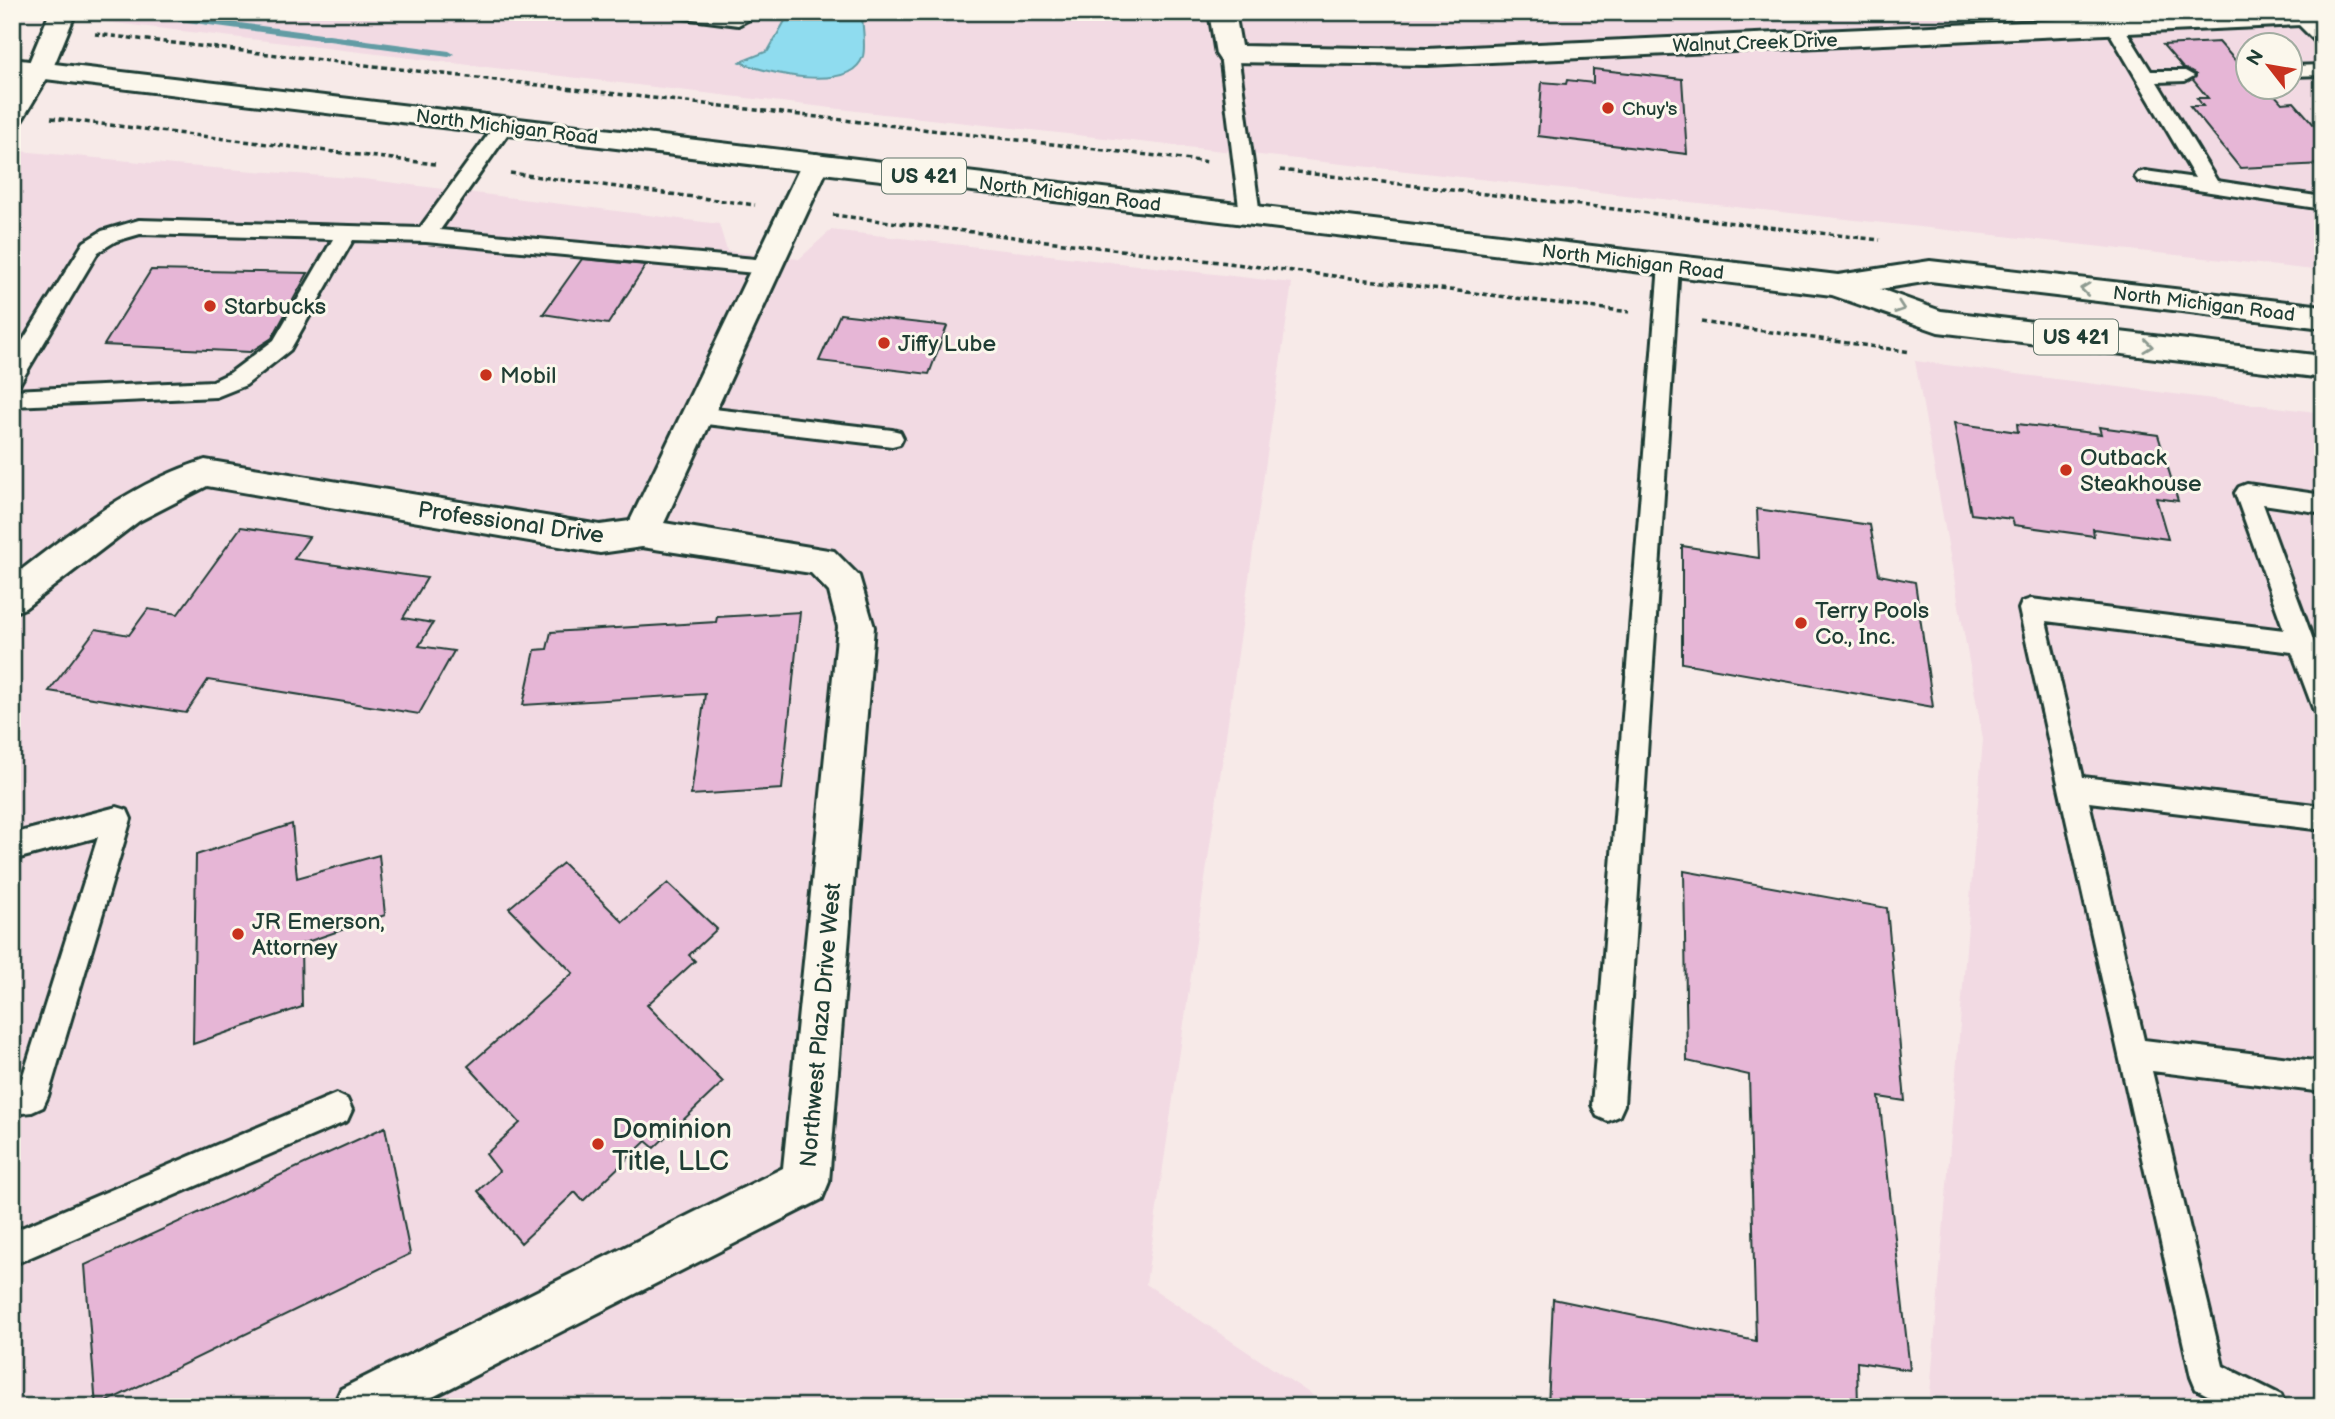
<svg xmlns="http://www.w3.org/2000/svg" width="2335" height="1419" font-family="'Balsamiq Sans',sans-serif">
<style>
.built{fill:#f2dae3;fill-rule:evenodd}
.water{fill:#8fdcef;stroke:#629ca4;stroke-width:2}
.lines{fill:none;stroke-linecap:round;stroke-linejoin:round}
.stream{fill:#629ca4;fill-rule:evenodd}
.building{fill:#e6b6d6;stroke:#1f3d34;stroke-width:2}
.service-casing{stroke:#1f3d34;stroke-width:6}
.minor-casing{stroke:#1f3d34;stroke-width:6}
.primary-casing{stroke:#1f3d34;stroke-width:6}
.path{stroke:#1f3d34;stroke-width:3.5;stroke-dasharray:5 3.5;stroke-linecap:butt}
.service{fill:#fbf7ec;fill-rule:evenodd}
.minor{fill:#fbf7ec;fill-rule:evenodd}
.primary{fill:#fbf7ec;fill-rule:evenodd}
.oneway{stroke:#8d9a90}
.poi-dot{fill:#c8321e;stroke:#fbf7ec;stroke-width:2.5}
.labels{text-anchor:middle;stroke-width:6;stroke-linejoin:round;paint-order:stroke}
.far-street-label{font-size:19px;fill:#1f3d34;stroke:#fbf7ec}
.far-poi-label{font-size:19px;fill:#1f3d34;stroke:#fbf7ec;text-anchor:start}
.shield{fill:#fbf7ec;stroke:#61756b;stroke-width:2}
.shield-label{font-size:21px;font-weight:bold;fill:#1f3d34}
.poi-label{font-size:23px;fill:#1f3d34;stroke:#fbf7ec;text-anchor:start}
.street-label{font-size:23px;fill:#1f3d34;stroke:#fbf7ec}
.near-poi-label{font-size:28px;fill:#1f3d34;stroke:#fbf7ec;text-anchor:start}
</style>
<rect width="100%" height="100%" fill="#f7eae8"/>
<filter id="ink" filterUnits="userSpaceOnUse"><feTurbulence type="fractalNoise" baseFrequency=".0143" numOctaves="2"/><feDisplacementMap in="SourceGraphic" scale="14" xChannelSelector="R" yChannelSelector="G"/><feConvolveMatrix kernelMatrix="1 2 1 2 8 2 1 2 1" color-interpolation-filters="sRGB"/></filter>
<g filter="url(#ink)">
<path class="built" d="M22 12H2323V271L865 112ZM2248 46H2290V88H2248Z
M12 148 19 151 174 165 364 179 719 224 727 251 799 259 831 230 1292 283 1146 1284 1330 1407H12Z
M1915 361 2323 413V1407H1929L1983 739Z"/>
<path class="water" d="M790 12H862C862 25 866 45 863 56 851 94 765 73 740 62L768 51Z"/>
<g class="lines">
<path class="stream" d="M130 12H157L449 51 454 54 449 57 134 15Z"/>
</g>
<path class="building" d="M2219 42 2248 75V88H2259L2266 96 2275 95 2282 103 2294 102 2323 135V164L2240 168 2190 106H2203L2197 98H2208L2193 80 2196 75 2183 68 2163 45Z
M1593 69 1682 79 1687 154 1538 136 1542 82 1566 84 1567 80 1593 83Z
M582 259 646 265 608 324 543 314Z
M151 270 308 273 272 338 250 352 104 345Z
M840 314 947 326 929 374 819 361Z
M1954 423 2018 432 2017 424 2101 434 2099 427 2158 435 2178 501 2156 498 2168 539 2093 529 2094 536 2014 525 2012 519 1971 514Z
M1757 509 1870 525 1879 575 1915 582 1933 707 1682 663V546L1759 558Z
M241 527 309 537 294 559 427 578 403 618 433 623 419 646 454 651 419 714 208 680 186 713 49 691 96 629 129 635 148 609 178 614Z
M800 612 782 789 691 795 705 694 523 705 535 650 547 649 551 632 716 622 717 617Z
M292 824 297 878 379 855 385 915 301 944 302 1007 193 1044 196 855Z
M563 863 623 922 668 883 717 929 689 955 695 961 647 1005 723 1082 654 1148 646 1141 583 1201 575 1192 521 1243 478 1191 499 1171 486 1154 520 1123 468 1066 573 973 509 908Z
M1684 871 1887 908 1905 1101 1879 1097 1910 1370 1857 1362 1858 1407H1548L1553 1299 1756 1341 1749 1075 1687 1061Z
M385 1127 410 1254 96 1407 85 1265Z"/>
<g class="lines">
<g class="service-casing">
<path id="service" d="M667 12 735 14 762 12 738 25 676 17Z
M2301 13 2307 14 2323 29V44L2317 43 2292 18Z
M2114 20 2120 21 2151 71H2185L2194 76 2185 81 2157 82 2217 181 2323 197V209L2138 181 2135 177 2138 173 2145 171 2195 178 2105 25Z
M1229 49 1238 54 1260 215 1257 220H1243L1240 215 1220 54Z
M2323 65V75L2290 76V66Z
M505 119 514 125 440 230 766 260 773 262 776 267 773 272 766 274 426 242 353 240 290 350 246 385 216 397 12 406V390L213 381 230 373 274 340 333 239 140 234 116 241 98 252 20 383 12 385V358L84 242 102 231 139 220 420 228 498 121Z
M1669 258 1676 260 1679 265 1624 1105 1619 1116 1608 1121 1597 1116 1592 1105 1659 265 1662 260Z
M697 407 892 430 900 432 903 438 900 444 892 446 697 423 689 421 686 415 689 409Z
M2247 484 2323 495V513L2263 504 2323 667V714L2314 711 2292 652 2046 621 2083 777 2323 806V830L2089 802 2144 1040 2323 1062V1092L2152 1071 2223 1366 2281 1395 2286 1407H2231L2196 1389 2191 1377 2019 609 2022 602 2031 599 2284 630 2235 493 2239 487Z
M117 807 127 810 131 819 48 1096 43 1107 32 1112 12 1114V1082H21L98 837 12 860V834Z
M336 1094 347 1099 352 1110 347 1121 12 1265V1232Z"/>
</g>
<g class="minor-casing">
<path id="minor" d="M50 12H76L52 70 22 120 12 122V92L26 70Z
M1209 12H1235L1241 46 1427 49 2237 12H2323V24L1427 65 1229 62 1220 60 1216 54Z
M816 154 826 157 830 163 664 523 834 551 859 576 874 627 829 1182 822 1199 413 1407H333L341 1389 783 1168 838 627 829 592 811 573 642 547 600 553 207 486 139 521 25 608 12 613V577C72 531 131 483 205 460L600 525 630 521 802 163 806 157Z"/>
</g>
<g class="primary-casing">
<path id="primary" d="M12 59 1838 275 1930 261 2323 306V328L1930 281 1880 289 1941 311 2323 356V378L1938 332 1832 295 12 75Z"/>
</g>
<path class="path" d="M95 34 1209 162
M51 118 435 164
M1280 170 1880 240
M510 173 755 205
M833 215 1630 312
M1701 322 1911 352"/>
<use href="#service" class="service"/>
<use href="#minor" class="minor"/>
<use href="#primary" class="primary"/>
</g>
<defs><path id="oneway-chevron" d="M-2-3.5L2.5 0L-2 3.5" fill="none" stroke-width="1.6" stroke-linecap="round" stroke-linejoin="round" transform="scale(1.75)"/></defs>
<g class="oneway">
<use href="#oneway-chevron" transform="translate(2085 289) rotate(-173)"/>
<use href="#oneway-chevron" transform="translate(1900 308) rotate(19)"/>
<use href="#oneway-chevron" transform="translate(2148 346) rotate(7)"/>
</g>
</g>
<g class="poi-dot">
<circle cx="1608" cy="108" r="7"/>
<circle cx="210" cy="306" r="7"/>
<circle cx="884" cy="343" r="7"/>
<circle cx="486" cy="375" r="7"/>
<circle cx="2066" cy="470" r="7"/>
<circle cx="1801" cy="623" r="7"/>
<circle cx="238" cy="934" r="7"/>
<circle cx="598" cy="1144" r="7"/>
</g>
<g class="labels">
<g class="far-street-label">
<text transform="translate(1755 42) rotate(-2)" y="7">Walnut Creek Drive</text>
<text transform="translate(507 126) rotate(7)" y="7">North Michigan Road</text>
<text transform="translate(1070 193) rotate(7)" y="7">North Michigan Road</text>
<text transform="translate(1633 261) rotate(7)" y="7">North Michigan Road</text>
<text transform="translate(2204 303) rotate(7)" y="7">North Michigan Road</text>
</g>
<g class="far-poi-label">
<text x="1622" y="115">Chuy's</text>
</g>
<g class="shield">
<rect x="882" y="158.5" width="84" height="35" rx="5"/>
<rect x="2034" y="319.5" width="84" height="35" rx="5"/>
</g>
<g class="shield-label">
<text x="924" y="183">US 421</text>
<text x="2076" y="344">US 421</text>
</g>
<g class="poi-label">
<text x="224" y="314">Starbucks</text>
<text x="898" y="351">Jiffy Lube</text>
<text x="500" y="383">Mobil</text>
<text x="2080" y="465">Outback<tspan x="2080" dy="26">Steakhouse</tspan></text>
<text x="1815" y="618">Terry Pools<tspan x="1815" dy="26">Co., Inc.</tspan></text>
<text x="252" y="929">JR Emerson,<tspan x="252" dy="26">Attorney</tspan></text>
</g>
<g class="street-label">
<text transform="translate(511 522) rotate(8)" y="8">Professional Drive</text>
<text transform="translate(820 1025) rotate(-85)" y="8">Northwest Plaza Drive West</text>
</g>
<g class="near-poi-label">
<text x="612" y="1138">Dominion<tspan x="612" dy="32">Title, LLC</tspan></text>
</g>
</g>
<rect width="2335" height="1419" fill="none" stroke="#fbf7ec" stroke-width="42"/>
<rect x="21" y="21" width="2293" height="1377" fill="none" stroke="#1f3d34" stroke-width="2.5" filter="url(#ink)"/>
<g transform="translate(2269 66) rotate(301)"><circle r="33" fill="#fbf7ec" stroke="#a3ada2" stroke-width="2"/>
<path d="M0-5L12 26L0 18L-12 26Z" fill="#c8321e"/>
<text y="-10" font-size="19" font-weight="bold" text-anchor="middle" fill="#1f3d34">N</text>
</g>
</svg>
